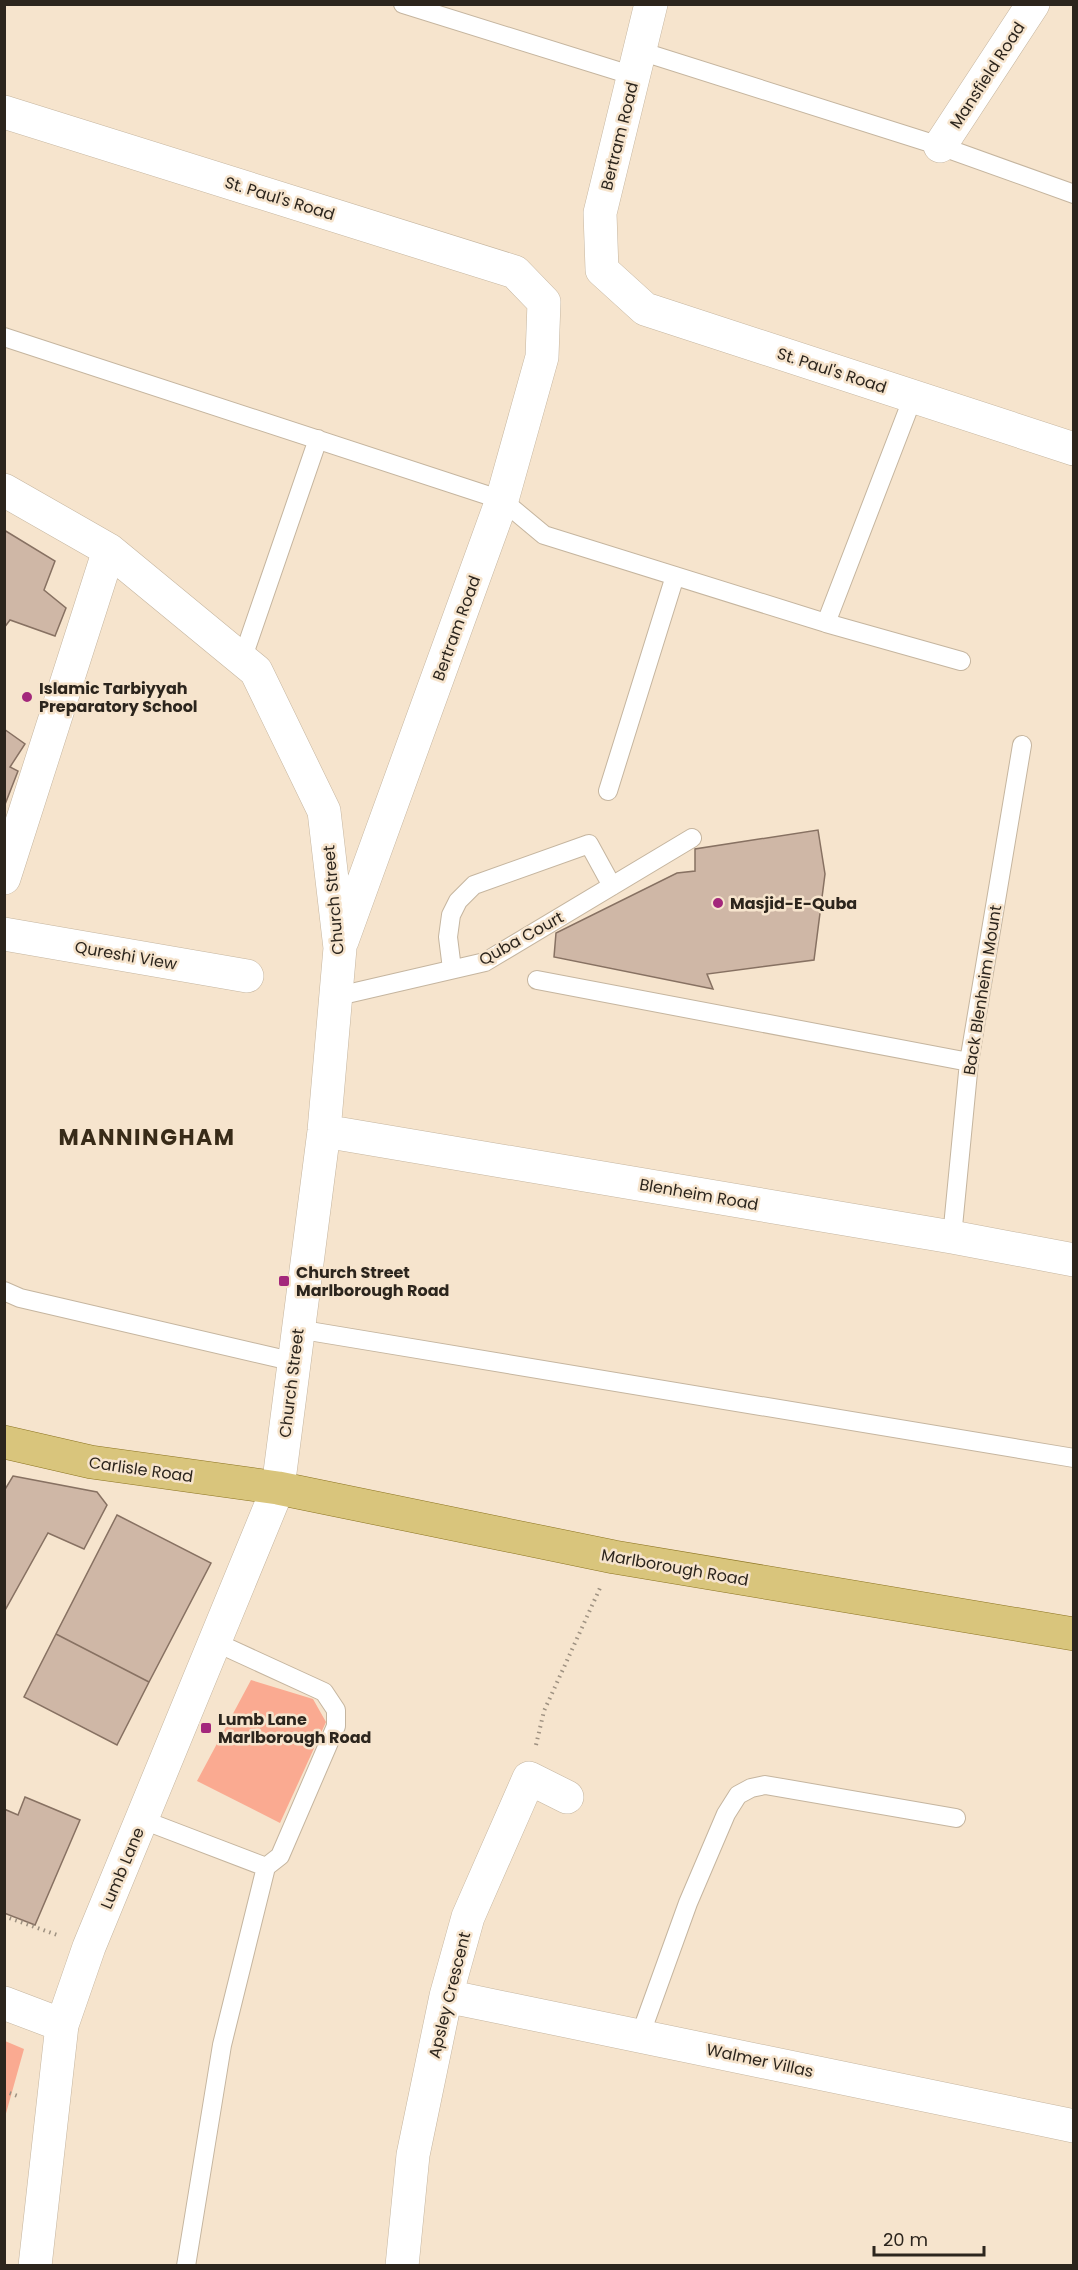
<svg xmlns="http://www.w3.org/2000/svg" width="1078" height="2270" font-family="Poppins,sans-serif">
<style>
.green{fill:#faaa91}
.building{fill:#cfb7a6;stroke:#877162;stroke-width:1.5}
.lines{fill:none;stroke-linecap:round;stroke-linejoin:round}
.lane-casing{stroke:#c5b59f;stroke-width:20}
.street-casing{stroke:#c5b59f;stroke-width:34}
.primary-casing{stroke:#8c7422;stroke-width:34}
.path{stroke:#9e9181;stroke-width:4;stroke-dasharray:1.5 4.5;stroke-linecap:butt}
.lane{stroke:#fff;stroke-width:18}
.street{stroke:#fff;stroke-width:33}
.primary{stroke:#d9c57c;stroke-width:33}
.poi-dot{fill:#a3277b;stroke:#f6e4cd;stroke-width:2}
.labels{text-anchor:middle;stroke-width:5;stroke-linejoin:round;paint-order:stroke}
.street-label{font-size:16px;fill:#2c251d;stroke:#f6e4cd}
.poi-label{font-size:16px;font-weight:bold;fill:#2c251d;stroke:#f6e4cd;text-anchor:start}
.district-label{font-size:22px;font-weight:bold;letter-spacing:1.5px;fill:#382b18;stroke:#f6e4cd}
</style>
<rect width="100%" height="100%" fill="#f6e4cd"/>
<path class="green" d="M251 1680 313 1699 326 1722 280 1823 197 1781Z
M5 2041 24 2049 5 2117Z"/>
<path class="building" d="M4 530 55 561 44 590 66 608 55 636 10 620 4 628Z
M4 729 25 744 10 767 18 771 4 807Z
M818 830 825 874 814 960 707 974 713 989 554 957 556 933 677 873 695 871V849Z
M13 1476 97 1492 107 1505 84 1549 48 1533 4 1612V1491Z
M117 1515 211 1563 149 1682 56 1634Z
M56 1634 149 1682 117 1745 24 1697Z
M25 1797 80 1820 35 1925 4 1913V1809L18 1815Z"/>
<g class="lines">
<g class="lane-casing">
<path id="lane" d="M403 4 634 76
M640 51 940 146 1074 194
M4 337 502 500 544 535 826 623 961 661
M826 623 913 397
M242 660 318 439
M608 791 675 576
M452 969 448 937 451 915 458 901 474 885 589 844 612 886
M537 980 969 1062
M334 997 485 962 692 838
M952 1237 969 1062 1022 745
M4 1291 20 1298 295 1362
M297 1329 1074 1458
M215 1642 324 1692 336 1710V1726L280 1856 266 1867
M143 1820 266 1867 222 2045 186 2266
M640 2036 688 1903 726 1814 738 1795 751 1788 765 1785 956 1818"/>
</g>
<g class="street-casing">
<path id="street" d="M651 4 600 213 602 270 645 309 1074 449
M4 112 515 272 544 302 542 357 502 500 342 941
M940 146 1033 4
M4 490 109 550 256 671 324 811 340 948 324 1131 278 1488 89 1947 62 2025 35 2266
M4 878 109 550
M4 934 247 976
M324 1131 952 1237 1074 1260
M446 1996 1074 2126
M4 2003 62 2025
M402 2266 413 2155 446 1996 468 1917 529 1778 567 1797"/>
</g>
<g class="primary-casing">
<path id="primary" d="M4 1442 91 1462 278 1488 614 1557 1074 1634"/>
</g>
<path class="path" d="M536 1745 544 1711 600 1588
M4 1916 57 1935
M4 2091 20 2097"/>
<use href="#lane" class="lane"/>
<use href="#street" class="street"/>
<use href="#primary" class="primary"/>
</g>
<g class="poi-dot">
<circle cx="27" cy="697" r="6"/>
<circle cx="718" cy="903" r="6"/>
<rect x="278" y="1275" width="12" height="12" rx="3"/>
<rect x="200" y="1722" width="12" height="12" rx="3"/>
</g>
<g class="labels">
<g class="street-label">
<text transform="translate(987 75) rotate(-57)" y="6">Mansfield Road</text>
<text transform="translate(619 136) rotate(-76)" y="6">Bertram Road</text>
<text transform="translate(280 198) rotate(17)" y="6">St. Paul's Road</text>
<text transform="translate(832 370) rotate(18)" y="6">St. Paul's Road</text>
<text transform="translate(456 628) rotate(-70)" y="6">Bertram Road</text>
<text transform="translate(333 900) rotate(-95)" y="6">Church Street</text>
<text transform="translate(521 938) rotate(-29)" y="6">Quba Court</text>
<text transform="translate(126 955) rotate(10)" y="6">Qureshi View</text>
<text transform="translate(982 990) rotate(-81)" y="6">Back Blenheim Mount</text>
<text transform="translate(699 1194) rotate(10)" y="6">Blenheim Road</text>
<text transform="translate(291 1383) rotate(-83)" y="6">Church Street</text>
<text transform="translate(141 1469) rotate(8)" y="6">Carlisle Road</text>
<text transform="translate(675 1567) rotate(10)" y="6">Marlborough Road</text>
<text transform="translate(122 1868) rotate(-67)" y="6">Lumb Lane</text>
<text transform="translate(449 1995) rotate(-76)" y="6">Apsley Crescent</text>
<text transform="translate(760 2060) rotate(12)" y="6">Walmer Villas</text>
</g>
<g class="poi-label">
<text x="39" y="694">Islamic Tarbiyyah<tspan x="39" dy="18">Preparatory School</tspan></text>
<text x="730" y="909">Masjid-E-Quba</text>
<text x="296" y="1278">Church Street<tspan x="296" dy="18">Marlborough Road</tspan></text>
<text x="218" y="1725">Lumb Lane<tspan x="218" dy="18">Marlborough Road</tspan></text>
</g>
<g class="district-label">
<text x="147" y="1145">MANNINGHAM</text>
</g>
</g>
<rect width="1078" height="2270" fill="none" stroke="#2c251d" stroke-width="12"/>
<path d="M874 2246v9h110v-9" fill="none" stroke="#2c251d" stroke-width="3"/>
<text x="883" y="2246" font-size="18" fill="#2c251d" stroke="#f6e4cd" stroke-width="4.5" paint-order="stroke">20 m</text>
</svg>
